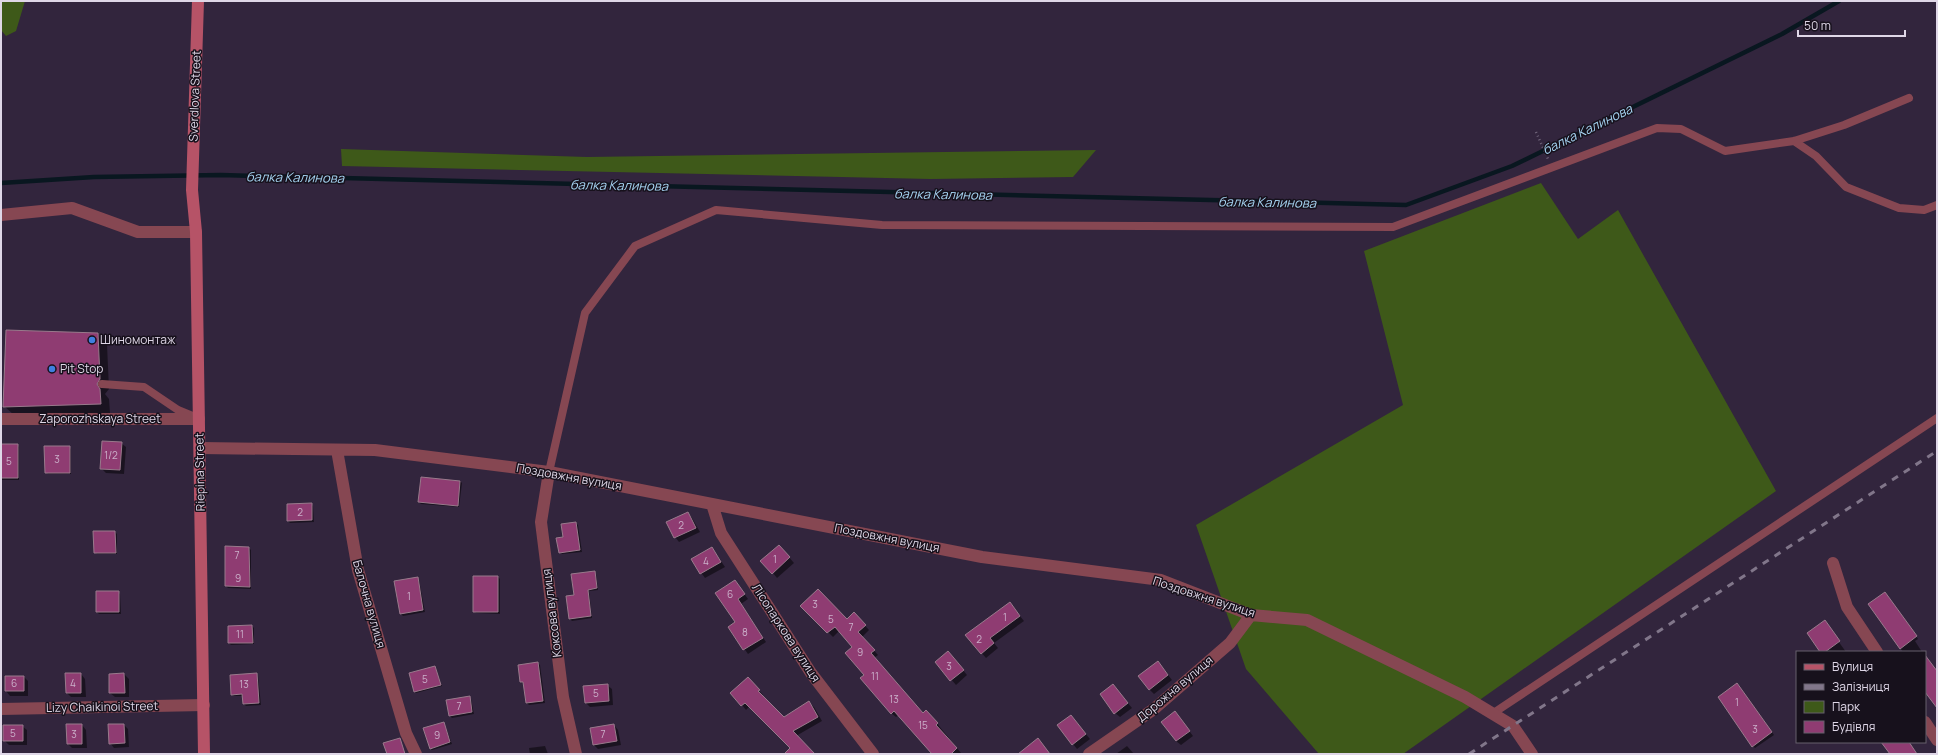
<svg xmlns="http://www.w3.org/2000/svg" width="1938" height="755" font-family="Manrope,sans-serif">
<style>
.green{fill:#3e5919}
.shadow{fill:#0007}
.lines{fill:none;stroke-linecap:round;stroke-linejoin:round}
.stream{stroke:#091720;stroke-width:4.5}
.building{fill:#8f3c72;stroke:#997a8c}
.path{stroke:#71667b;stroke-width:2.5;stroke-dasharray:1 3;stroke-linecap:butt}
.lane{stroke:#864752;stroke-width:8}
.street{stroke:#864752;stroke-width:12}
.secondary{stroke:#b65367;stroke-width:12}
.rail{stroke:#81768a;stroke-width:3;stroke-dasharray:7 7;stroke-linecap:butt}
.shop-dot{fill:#3f7fe0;stroke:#17111c;stroke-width:1.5}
.labels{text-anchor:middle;stroke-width:3;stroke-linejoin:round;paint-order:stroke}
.number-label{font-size:10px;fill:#cbb0ca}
.street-label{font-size:12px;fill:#dfd7e7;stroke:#17111c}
.poi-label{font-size:12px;fill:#dfd7e7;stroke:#17111c;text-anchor:start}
.water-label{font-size:13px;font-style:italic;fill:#a5d3f1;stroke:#17111c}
</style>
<rect width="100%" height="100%" fill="#32253d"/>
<path class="green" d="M1 1H25L16 31 6 36 1 30Z
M341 149 587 157 1096 150 1073 177 931 179 342 166Z
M1541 183 1578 239 1618 210 1776 491 1403 754H1319L1246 669 1196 525 1403 405 1364 251Z"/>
<path class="shadow" d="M97 334 107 344 109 389 105 394 109 399 110 413 14 415 4 406Z
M121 443 126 447 124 474 106 473 101 468Z
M1 445H17L19 447V480H1Z
M69 447 71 449V474H48L46 472Z
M460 481 462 483 459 507 421 504 419 502Z
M311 504 313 506 314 522 290 523 288 521Z
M688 513 692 518 700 532 679 542 675 537Z
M576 523 578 525 582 552 562 554 560 552Z
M115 532 117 534V554H97L95 552Z
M249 548 251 550V589L228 588 226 586Z
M712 548 725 567 705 578 692 560Z
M783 550 794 563 777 578 773 573Z
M594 572 596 574 598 590 589 591 592 618 572 621 570 619 575 596Z
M498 577 500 579V614L476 613 474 611Z
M417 578 419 580 425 612 403 616 401 614Z
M735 581 748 599 741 604 766 642 748 654 729 627 736 623Z
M97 592H118L120 594 121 614H99L97 612Z
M1887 595 1918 639 1915 641 1922 652H1903L1870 604Z
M1010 604 1024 621 994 643 998 648 986 658 966 635Z
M802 606 847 620 858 618 869 630 862 637 878 655 874 658 923 714 931 716 961 753 931 754 929 751 930 750 899 715 896 717 891 713 865 675 853 647 839 631 833 637Z
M1826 624 1846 652H1821Z
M252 626 254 628V644L231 645 229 643Z
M952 657 967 675 956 685 936 662Z
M1158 662 1172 680 1154 694 1149 689Z
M538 663 540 665 545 703 529 705 527 703 524 684 521 682Z
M435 667 442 686 416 693 414 691Z
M81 674 85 679 86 697H71L67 693Z
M124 674 129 679V697H115L110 693Z
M256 674 258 676 261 705 246 706 244 704V696H234L232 694Z
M24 677 28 681V696H10L6 691Z
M752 683 763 695 762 696 783 718 809 703 814 707 822 721 796 736 814 754H785L792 748 750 706 746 710 742 705Z
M607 685 612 689 613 705 590 707 586 703Z
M1113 685 1132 708 1120 717 1115 713Z
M1739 686 1774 735 1755 748 1753 746Z
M469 697 471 699 474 714 452 718 450 716Z
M1071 716 1090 739 1077 749 1073 744Z
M1179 717 1193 736 1181 745 1176 741Z
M444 723 452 744 432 750 430 748Z
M82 725 86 730 87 748H72L68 744Z
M124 725 128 729 129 747 114 748 110 743Z
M614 725 618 730 621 745 598 749 593 744Z
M22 726 27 730V745H9L4 740Z
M545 746 548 754H530L529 748Z
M1127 746 1134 754H1116Z"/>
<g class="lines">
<path class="stream" d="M1 183 94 177 221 175 1406 205 1512 166 1782 34 1839 1"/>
</g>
<path class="building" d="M6 330 98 333 100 379 97 384 100 389 101 404 3 407Z
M102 441 122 442 120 470 100 469Z
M1 444H18V478H1Z
M44 446H70V473H45Z
M421 477 460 481 458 506 418 502Z
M312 503V520L287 521V504Z
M688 512 696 528 674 538 666 522Z
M576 522 580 550 559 553 556 538 563 537 561 524Z
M93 531H115L116 553H94Z
M779 545 790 557 772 574 760 561Z
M225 546 249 547 250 587 225 586Z
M712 547 721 562 700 574 691 559Z
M595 571 597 588 588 590 591 616 569 619 566 596 574 595 571 574Z
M473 576H498V612H473Z
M418 577 423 610 400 614 394 581Z
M735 580 745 594 738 599 763 638 743 650 728 627 735 622 715 593Z
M818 589 847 619 854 612 866 625 858 632 875 650 871 653 923 713 926 710 938 723 936 725 957 748 951 754H932L894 711 891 714 860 678 864 675 845 653 852 647 835 627 827 633 800 606Z
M96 591H119V612H96Z
M1885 592 1917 636 1900 649 1868 604Z
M1010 602 1020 616 990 638 994 643 981 654 965 635Z
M1825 620 1840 641 1825 652H1820L1807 633Z
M252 625 253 643H228V626Z
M948 651 964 670 950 681 935 662Z
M1925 655 1937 671V708L1925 692Z
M1158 661 1168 675 1149 690 1138 676Z
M538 662 543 701 526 703 523 682H520L518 665Z
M435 666 441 685 414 692 409 673Z
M65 673H81V693H66Z
M124 673 125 693H109V674Z
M257 673 259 703 243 704 242 694 231 695 230 675Z
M5 676H24V691H5Z
M748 677 760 690 758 691 784 717 809 701 818 717 793 731 815 754H784L790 748 745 703 741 706 730 693Z
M1737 683 1772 732 1752 747 1718 697Z
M608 684 609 701 585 703 583 686Z
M1113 684 1128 703 1114 714 1100 694Z
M470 696 472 712 449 716 446 700Z
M1175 711 1190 731 1176 741 1161 722Z
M1071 715 1086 734 1072 745 1057 725Z
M444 722 450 742 430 749 423 728Z
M66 724H82V744H67Z
M108 724H124L125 743 109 744Z
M614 724 617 741 593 745 590 728Z
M3 725H23V741H3Z
M400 738 405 754H387L383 743Z
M1038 738 1050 754H1018Z
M1881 742H1909L1917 754H1890Z"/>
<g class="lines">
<path class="path" d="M1536 132 1548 159"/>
<path class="lane" d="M1794 141 1816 156 1846 187 1899 208 1924 210 1937 205
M102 384 144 387 178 410 195 417
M549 472 585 313 635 246 716 210 882 225 1393 227 1657 128 1681 129 1725 151 1794 141 1844 125 1909 98
M1492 714 1937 418"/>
<path class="street" d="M1 215 72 208 138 232H196
M1 419H199
M200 448 375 450 549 472 982 557 1161 580 1251 615 1307 620 1465 697 1513 726 1532 754
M337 450 358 570 406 733 416 754
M549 472 541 522 563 697 576 754
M712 504 721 533 811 673 873 754
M1833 563 1847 607 1877 652
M1 709 204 705
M1925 722 1937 740
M1089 754 1154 709 1230 643 1251 615"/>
<path class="secondary" d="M198 1 192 190 196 232 204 754"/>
<path class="rail" d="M1469 754 1937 451"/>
</g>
<g class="shop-dot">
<circle cx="92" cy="340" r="4"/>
<circle cx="52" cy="369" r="4"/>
</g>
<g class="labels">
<g class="number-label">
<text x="111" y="459">1/2</text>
<text x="57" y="463">3</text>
<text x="9" y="465">5</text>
<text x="300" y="516">2</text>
<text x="681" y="529">2</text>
<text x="237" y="559">7</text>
<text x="775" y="563">1</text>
<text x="706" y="565">4</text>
<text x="238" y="582">9</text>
<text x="730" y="598">6</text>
<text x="409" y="600">1</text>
<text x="815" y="608">3</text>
<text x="1005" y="621">1</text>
<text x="831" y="623">5</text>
<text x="851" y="631">7</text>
<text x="745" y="636">8</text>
<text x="240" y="638">11</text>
<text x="979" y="643">2</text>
<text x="860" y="656">9</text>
<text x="949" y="670">3</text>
<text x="875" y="680">11</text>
<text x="425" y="683">5</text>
<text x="14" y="687">6</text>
<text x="73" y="687">4</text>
<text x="244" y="688">13</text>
<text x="596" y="697">5</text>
<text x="894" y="703">13</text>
<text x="1737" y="706">1</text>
<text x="459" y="710">7</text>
<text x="923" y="729">15</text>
<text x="1755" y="733">3</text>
<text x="13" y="737">5</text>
<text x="74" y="738">3</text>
<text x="603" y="738">7</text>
<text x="437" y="739">9</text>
</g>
<g class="street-label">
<text transform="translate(195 96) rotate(-88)" y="4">Sverdlova Street</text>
<text x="100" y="423">Zaporozhskaya Street</text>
<text transform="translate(200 472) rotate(-91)" y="4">Riepina Street</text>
<text transform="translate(569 477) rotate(10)" y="4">Поздовжня вулиця</text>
<text transform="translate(887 538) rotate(11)" y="4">Поздовжня вулиця</text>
<text transform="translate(1204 597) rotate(18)" y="4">Поздовжня вулиця</text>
<text transform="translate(369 604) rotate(74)" y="4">Балочна вулиця</text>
<text transform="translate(552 613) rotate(-97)" y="4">Коксова вулиця</text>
<text transform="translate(786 633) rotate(57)" y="4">Лісопаркова вулиця</text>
<text transform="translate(1175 689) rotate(-40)" y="4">Дорожна вулиця</text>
<text transform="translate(102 707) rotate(-1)" y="4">Lizy Chaikinoi Street</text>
</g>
<g class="poi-label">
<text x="100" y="344">Шиномонтаж</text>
<text x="60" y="373">Pit Stop</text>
</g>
<g class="water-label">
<text transform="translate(1587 129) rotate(-26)" y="5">балка Калинова</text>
<text transform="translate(295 177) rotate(1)" y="5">балка Калинова</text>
<text transform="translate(619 185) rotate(1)" y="5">балка Калинова</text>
<text transform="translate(943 194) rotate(1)" y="5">балка Калинова</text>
<text transform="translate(1267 202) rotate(1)" y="5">балка Калинова</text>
</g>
</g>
<rect width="1938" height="755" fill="none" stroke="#dfd7e7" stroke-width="4"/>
<rect x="1796" y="651" width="130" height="92" fill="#17111c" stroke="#67606d"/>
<rect x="1804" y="664" width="20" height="6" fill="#b65367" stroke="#67606d"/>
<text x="1832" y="671" font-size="12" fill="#dfd7e7">Вулиця</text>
<rect x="1804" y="684" width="20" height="6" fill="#81768a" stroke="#67606d"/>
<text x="1832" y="691" font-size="12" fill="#dfd7e7">Залізниця</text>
<rect x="1804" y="701" width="20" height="12" fill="#3e5919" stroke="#67606d"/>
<text x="1832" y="711" font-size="12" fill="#dfd7e7">Парк</text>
<rect x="1804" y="721" width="20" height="12" fill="#8f3c72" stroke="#67606d"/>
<text x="1832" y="731" font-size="12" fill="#dfd7e7">Будівля</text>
<path d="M1798 30v6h107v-6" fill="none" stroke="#dfd7e7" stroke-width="2"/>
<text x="1804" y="30" font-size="12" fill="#dfd7e7" stroke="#17111c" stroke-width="3" paint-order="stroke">50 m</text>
</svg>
